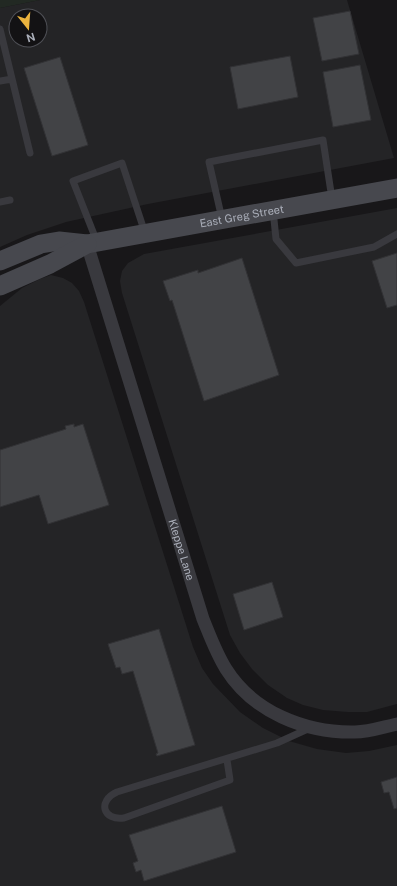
<svg xmlns="http://www.w3.org/2000/svg" width="397" height="886" font-family="'Public Sans',sans-serif">
<style>
.built{fill:#242426;fill-rule:evenodd}
.green{fill:#222923}
.building{fill:#424346;stroke:#323235}
.lines{fill:none;stroke-linecap:round;stroke-linejoin:round}
.lane{stroke:#39393e;stroke-width:7}
.street{stroke:#39393e;stroke-width:13}
.secondary{stroke:#47484e;stroke-width:19}
.labels{text-anchor:middle;stroke-width:3.5;stroke-linejoin:round;paint-order:stroke}
.street-label{font-size:11px;fill:#aaaeb9;stroke:#131214}
</style>
<rect width="100%" height="100%" fill="#181719"/>
<path class="built" d="M40 0H347L394 158 148 204 66 222 27 235 0 247V8ZM16 16H40V40H16Z
M397 208V704L367 712H348L323 710 303 705 287 698 268 685 252 669 240 653 230 635 122 293 120 281 122 271 128 263 144 254Z
M51 275 63 278 72 283 79 291 84 302 193 647 202 668 213 684 240 712 263 728 289 741 317 749 346 753 369 751 397 745V886H0V306L22 288 40 279Z"/>
<path class="green" d="M0 0H40L0 8Z"/>
<path class="building" d="M350 11 359 54 322 61 313 18Z
M290 56 298 97 238 109 230 67Z
M60 57 88 145 52 156 24 68Z
M360 65 371 120 333 127 323 72Z
M397 253V305L387 308 372 261Z
M242 258 279 375 204 401 172 300 170 301 163 281 198 270V273Z
M74 424V427L83 424 109 505 48 524 39 495 0 507V450L66 429 65 426Z
M272 582 283 617 244 630 233 594Z
M159 629 195 745 157 756 156 754 158 753 133 671 122 674 120 667 116 668 108 644Z
M397 777V808L394 809 389 792 384 793 381 782Z
M222 806 236 852 144 881 141 870 136 872 133 863 138 861 129 835Z"/>
<g class="lines">
<path class="lane" d="M0 29 30 153
M0 81 12 79
M0 202 10 200
M273 210 276 239 296 263 374 247 397 234
M222 219 209 162 323 140 332 199
M97 242 73 181 122 163 145 233
M227 760 230 780 124 818C103 821 97 801 117 792L277 743 310 728"/>
<path class="street" id="s1" d="M87 244 203 619C210 636 216 653 226 669 253 712 305 733 355 732 369 732 383 727 397 724"/>
<g class="secondary">
<path id="s2" d="M0 261 41 244 59 241 87 244 397 188"/>
<path d="M0 286 50 264 87 244"/>
</g>
</g>
<g class="labels">
<g class="street-label">
<text dy="4" stroke="none"><textPath href="#s2" startOffset="248">East Greg Street</textPath></text>
<text dy="4" stroke="none"><textPath href="#s1" startOffset="320">Kleppe Lane</textPath></text>
</g>
</g>
<g transform="translate(28 28) rotate(163)"><circle r="19" fill="#131214" stroke="#4f5056"/>
<path d="M0-3L7 15L0 10L-7 15Z" fill="#ebb33e"/>
<text y="-6" font-size="11" font-weight="bold" text-anchor="middle" fill="#aaaeb9">N</text>
</g>
</svg>
